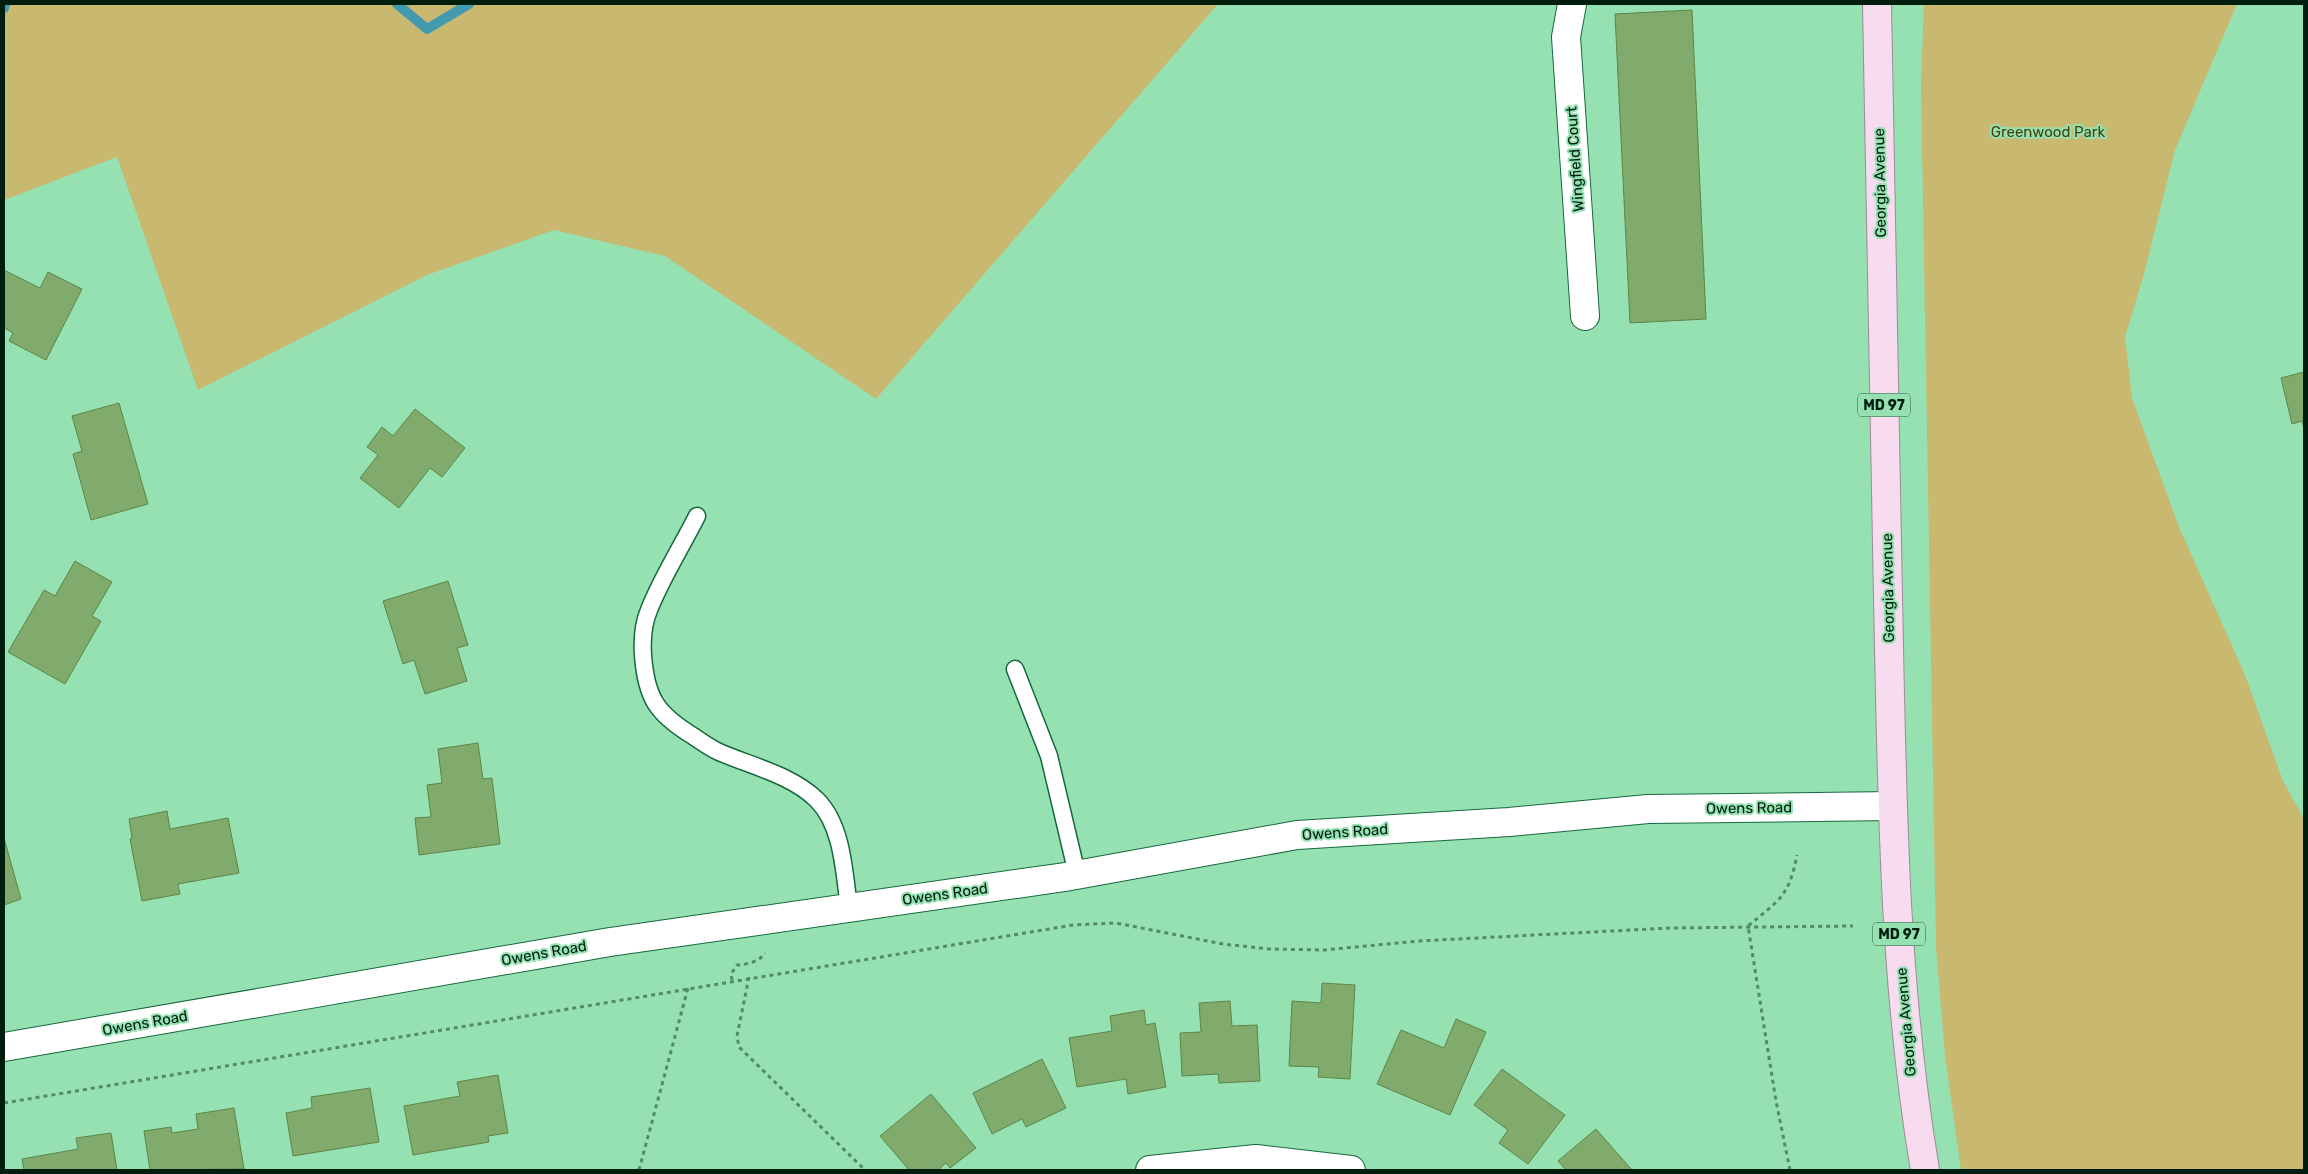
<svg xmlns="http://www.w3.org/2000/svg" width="2308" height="1174" font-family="Rubik,sans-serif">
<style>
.green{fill:#c9b870}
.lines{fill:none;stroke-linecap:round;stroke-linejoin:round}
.stream{stroke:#4399ad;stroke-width:10}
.building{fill:#80ab6c;stroke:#5c8648}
.service-casing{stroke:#17683f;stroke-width:19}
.minor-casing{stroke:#17683f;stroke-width:30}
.tertiary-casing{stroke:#17683f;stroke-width:30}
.primary-casing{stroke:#9d8a9a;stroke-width:30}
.path{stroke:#538a69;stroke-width:3;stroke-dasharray:4 4;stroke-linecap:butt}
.service{stroke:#fff;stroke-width:16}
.minor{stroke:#fff;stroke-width:28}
.tertiary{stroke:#fff;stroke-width:28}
.primary{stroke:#f7dcf0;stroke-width:28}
.labels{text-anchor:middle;stroke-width:4;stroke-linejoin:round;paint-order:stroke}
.shield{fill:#95e1b2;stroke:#2d583e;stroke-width:1}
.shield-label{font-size:14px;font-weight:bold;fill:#001e0d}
.park-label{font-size:15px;fill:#4a3f09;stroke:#95e1b2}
.street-label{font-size:15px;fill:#001e0d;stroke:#95e1b2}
</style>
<rect width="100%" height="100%" fill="#95e1b2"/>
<path class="green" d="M4 4H1218L876 399 665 256 554 230 427 275 198 390 117 157 4 200Z
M1924 4H2237L2175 150 2144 274 2125 337 2132 398 2179 527 2245 675 2283 781 2304 819V1170H1961L1945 1056 1936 947 1921 85Z"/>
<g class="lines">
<path class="stream" d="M397 4 427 29 469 4
M4 8 5 4"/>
</g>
<path class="building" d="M1692 10 1706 319 1630 323 1615 14Z
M4 270 40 288 48 272 82 289 46 360 9 341 13 333 4 328Z
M2304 372V429L2302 421 2292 424 2281 378Z
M119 403 148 504 91 520 73 454 82 451 72 416Z
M415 409 465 448 442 477 430 468 399 508 360 478 378 455 367 447 382 427 393 436Z
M75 561 112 582 92 616 101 621 65 684 8 652 44 590 55 596Z
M448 581 468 645 457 648 467 681 425 694 414 660 403 664 383 601Z
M478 743 483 779 492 778 500 844 419 855 415 818 431 817 427 785 442 783 438 749Z
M167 811 170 829 228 818 239 873 178 884 180 894 142 901 130 839 132 838 129 819Z
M4 838 21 899 4 905Z
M1322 983 1355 985 1350 1079 1318 1077 1319 1067 1289 1066 1292 1001 1321 1003Z
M1230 1001 1232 1026 1257 1025 1260 1081 1219 1083 1218 1074 1182 1076 1180 1033 1201 1032 1199 1003Z
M1144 1010 1146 1025 1155 1023 1166 1087 1128 1094 1126 1079 1077 1087 1069 1038 1112 1031 1110 1016Z
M1456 1019 1486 1032 1450 1115 1377 1084 1401 1030 1444 1048Z
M1042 1059 1066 1108 1026 1127 1022 1119 992 1134 973 1093Z
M1502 1069 1565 1115 1528 1164 1499 1143 1508 1130 1474 1105Z
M498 1075 508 1133 488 1136 489 1142 413 1155 404 1106 460 1096 457 1082Z
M370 1088 379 1142 293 1156 286 1113 312 1108 311 1097Z
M931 1094 976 1148 950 1168 946 1163 938 1170H909L880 1136Z
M234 1108 244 1169 150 1170 144 1131 171 1127 172 1133 198 1129 196 1114Z
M1596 1129 1632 1170H1566L1558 1161Z
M111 1133 117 1170H24L22 1159 78 1149 76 1138Z"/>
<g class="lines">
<g class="service-casing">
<path id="service" d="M697 516C682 546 661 579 649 610 643 624 642 640 643 655 646 698 657 714 693 736 702 742 710 748 719 752 751 766 792 775 817 800 843 826 844 873 849 907
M1015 669 1049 756 1077 874"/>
</g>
<g class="minor-casing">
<path id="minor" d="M1572 4 1566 37 1585 316
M1150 1170 1256 1159 1351 1170"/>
</g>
<g class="tertiary-casing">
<path id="tertiary" d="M4 1047 610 942 1065 877 1297 835 1509 822 1648 809 1893 806"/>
</g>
<g class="primary-casing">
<path id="primary" d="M1877 4C1879 201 1884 399 1888 597 1892 789 1893 981 1925 1170"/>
</g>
<path class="path" d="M749 977 737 1036 739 1047 865 1170
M732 980 731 974 737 965C748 964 759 962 765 953
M4 1103 1073 925 1116 923 1223 944 1269 949 1324 950 1419 941 1670 928 1853 926
M639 1170 688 988
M1790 1170 1776 1101 1748 926C1779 900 1789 897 1797 855"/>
<use href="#service" class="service"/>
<use href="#minor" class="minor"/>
<use href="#tertiary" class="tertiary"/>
<use href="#primary" class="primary"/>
</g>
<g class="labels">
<g class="shield">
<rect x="1858" y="393.5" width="52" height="23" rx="4"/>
<rect x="1873" y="922.5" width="52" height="23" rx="4"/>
</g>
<g class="shield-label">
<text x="1884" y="410">MD 97</text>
<text x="1899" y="939">MD 97</text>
</g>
<g class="park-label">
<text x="2048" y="137">Greenwood Park</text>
</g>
<g class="street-label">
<text transform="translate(1575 159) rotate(-94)" y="5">Wingfield Court</text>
<text transform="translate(1880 183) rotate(-91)" y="5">Georgia Avenue</text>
<text transform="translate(1888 588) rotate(-91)" y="5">Georgia Avenue</text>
<text transform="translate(1749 808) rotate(-1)" y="5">Owens Road</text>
<text transform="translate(1345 832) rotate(-4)" y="5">Owens Road</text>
<text transform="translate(945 894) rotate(-8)" y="5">Owens Road</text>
<text transform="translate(544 953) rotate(-10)" y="5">Owens Road</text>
<text transform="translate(1906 1022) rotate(-95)" y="5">Georgia Avenue</text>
<text transform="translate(145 1023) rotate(-10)" y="5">Owens Road</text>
</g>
</g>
<rect width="2308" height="1174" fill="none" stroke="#001e0d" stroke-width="10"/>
</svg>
